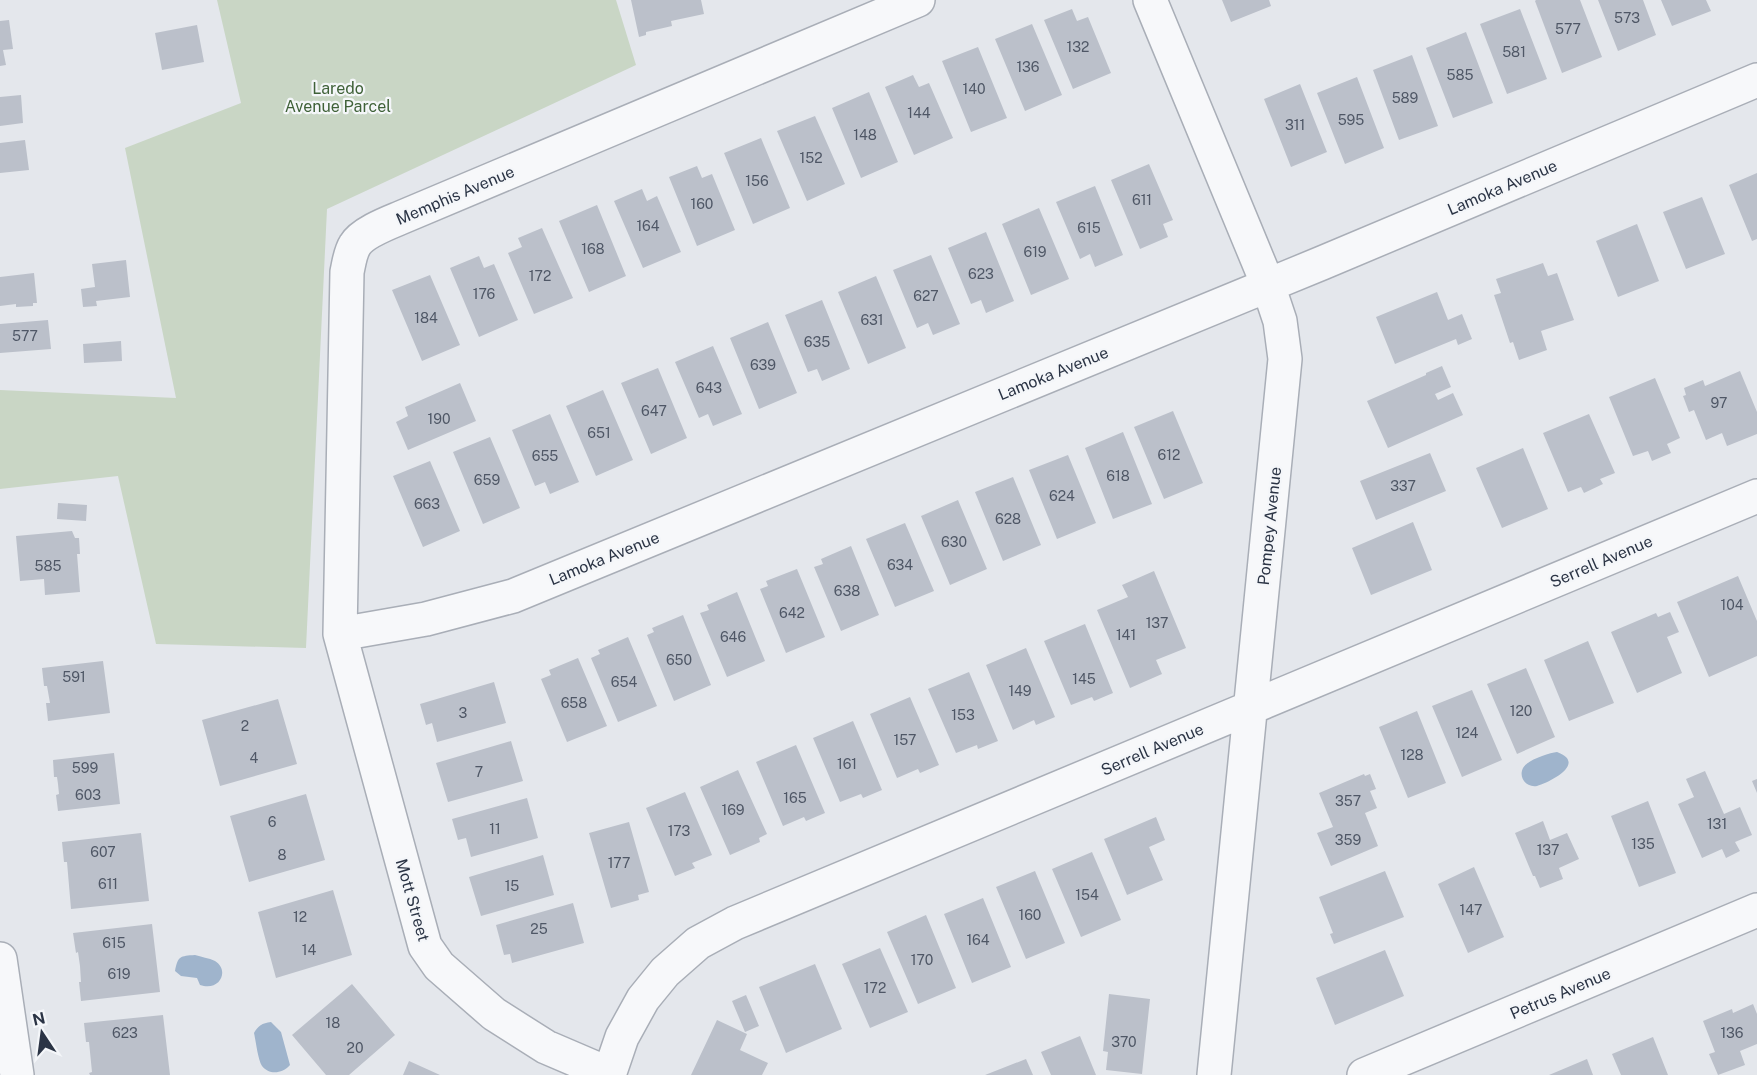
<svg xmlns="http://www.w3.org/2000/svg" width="1757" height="1075" font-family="'Public Sans',sans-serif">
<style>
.green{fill:#c9d6c5}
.water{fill:#9fb4cc}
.building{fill:#bbc0ca}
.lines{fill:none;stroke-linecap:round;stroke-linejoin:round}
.minor-casing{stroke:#a9aeb7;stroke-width:36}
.minor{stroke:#f7f8fa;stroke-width:33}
.labels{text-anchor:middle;stroke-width:4.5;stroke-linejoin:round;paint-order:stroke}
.number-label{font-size:14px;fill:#4f5766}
.park-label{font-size:16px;fill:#3f6138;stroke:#f4f6f9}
.street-label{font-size:16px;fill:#2b3445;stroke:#f4f6f9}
</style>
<rect width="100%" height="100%" fill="#e4e7ec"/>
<path class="green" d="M217 0H616L636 65 327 209 306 648 156 644 118 476 0 489V390L176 398 125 148 241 103Z"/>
<path class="water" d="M1557 752C1587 763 1551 782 1537 786 1527 788 1518 778 1523 768 1527 760 1549 753 1557 752Z
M195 955C201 957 209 958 215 961 230 970 220 992 200 985L197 978 181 976 175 971C178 956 180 956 195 955Z
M271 1022 281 1032 290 1065C282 1074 269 1075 262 1066 258 1060 256 1042 254 1033 258 1026 262 1023 271 1022Z"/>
<path class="building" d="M631 0H701L704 14 671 21 672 26 646 32V35L639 37Z
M1222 0H1269L1271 6 1231 22Z
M1536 0H1580L1602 57 1562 73 1535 1Z
M1598 0H1643L1656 35 1618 51Z
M1661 0H1706L1711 11 1672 26Z
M1072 9 1077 21 1088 17 1111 73 1073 89 1044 20Z
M1520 9 1547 79 1507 94 1480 24Z
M9 20 13 49 3 50 6 65 0 66V21Z
M1032 24 1062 95 1025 111 995 39Z
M197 25 204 62 162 70 155 33Z
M1466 32 1493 103 1453 118 1426 48Z
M978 47 1007 118 971 132 942 61Z
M1412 55 1438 126 1399 140 1373 70Z
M913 75 919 87 929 83 953 138 914 155 885 87Z
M1357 77 1384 148 1345 164 1317 93Z
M1300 84 1327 152 1291 167 1264 99Z
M869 92 898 162 861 178 832 108Z
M21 95 23 123 0 126V97Z
M815 116 845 184 807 201 777 131Z
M761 138 790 208 753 224 724 153Z
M25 140 29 170 0 173V143Z
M1149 164 1173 220 1163 224 1168 237 1140 249 1111 180Z
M697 166 702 178 712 174 735 230 697 246 669 177Z
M1757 173V239L1752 241 1729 185Z
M1095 186 1123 255 1095 267 1090 254 1080 259 1056 202Z
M642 189 647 201 657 196 681 252 643 268 614 201Z
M1702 197 1725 254 1686 269 1663 212Z
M597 205 626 276 589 292 559 221Z
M1039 208 1069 279 1031 295 1002 224Z
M1637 224 1659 281 1618 297 1596 241Z
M542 228 573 298 534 314 508 253 522 247 518 238Z
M986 232 1014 301 986 313 981 300 971 304 948 248Z
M931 255 960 324 933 335 928 323 917 328 893 270Z
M479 256 484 268 494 264 518 320 479 337 450 268Z
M126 260 130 297 96 301 97 306 83 307 81 289 95 287 92 264Z
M1543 263 1548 276 1557 273 1574 320 1541 331 1547 350 1519 360 1513 342 1510 343 1494 295 1501 293 1496 279Z
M34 273 37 303H33V306L16 307V304L0 306V277Z
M430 275 460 345 422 361 392 290Z
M876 276 906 348 868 364 838 292Z
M1437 292 1448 320 1462 314 1472 339 1458 345 1456 339 1395 364 1376 317Z
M822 300 850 369 822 381 817 369 808 372 785 315Z
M48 320 51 349 0 353V324Z
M768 322 797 393 759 409 730 338Z
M121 341 122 361 84 363 83 344Z
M713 346 742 414 713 426 708 414 699 418 675 362Z
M1442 366 1451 387 1435 394 1438 400 1453 393 1463 415 1388 448 1367 401 1426 375V373Z
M658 368 687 438 651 454 621 383Z
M1740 371 1757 412V434L1727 446 1722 433 1706 440 1694 410 1689 412 1683 396 1686 395 1684 388 1703 380 1705 386Z
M1655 378 1680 438 1667 444 1671 453 1652 461 1648 451 1633 456 1609 397Z
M460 383 476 421 408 450 396 422 408 416 405 407Z
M603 390 633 460 596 476 566 406Z
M1173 411 1203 483 1164 499 1134 427Z
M550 414 579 482 550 494 545 482 535 486 512 430Z
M1589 414 1615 473 1600 479 1603 484 1584 493 1581 487 1568 492 1543 433Z
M1123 432 1152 504 1113 519 1085 448Z
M490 437 520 508 483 524 453 452Z
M1523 448 1548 509 1502 528 1476 468Z
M1430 453 1446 491 1376 520 1360 481Z
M1068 455 1096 523 1057 539 1029 470Z
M430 461 460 531 423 547 393 476Z
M1013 477 1041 545 1003 561 975 492Z
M958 500 987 569 950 585 921 516Z
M58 503 87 505 86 521 57 519Z
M1413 522 1432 570 1371 595 1352 548Z
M905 523 934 591 895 607 866 539Z
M72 531 75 538H79L80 554H77L80 592 45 595 44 579 20 581 16 536Z
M851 546 879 615 841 631 814 567 823 564 821 559Z
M797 569 825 637 786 653 760 589 768 586 766 581Z
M1154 571 1186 648 1156 660 1162 674 1130 688 1097 610 1128 597 1122 585Z
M1738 576 1757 621V656L1709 677 1677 602Z
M737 592 765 661 727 677 700 613 709 610 707 605Z
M1670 612 1679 632 1667 637 1682 673 1637 693 1611 632 1656 613 1658 617Z
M683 615 711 685 674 701 647 635 654 632 652 628Z
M1085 624 1113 693 1094 701 1092 697 1071 705 1044 641Z
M628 637 657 706 618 722 591 658 600 654 598 650Z
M1588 641 1614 703 1569 721 1544 660Z
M1026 648 1055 717 1036 725 1034 720 1013 730 986 665Z
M578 658 607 726 567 742 541 679 551 675 549 670Z
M103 661 110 713 48 721 46 703H50L47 686H44L42 668Z
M1526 668 1555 737 1517 754 1487 684Z
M969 672 998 741 978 749 977 745 956 753 928 689Z
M494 682 506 723 437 742 432 723 426 725 420 704Z
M1472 690 1502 760 1462 777 1432 706Z
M910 697 939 765 920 773 918 769 897 778 870 714Z
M278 699 297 764 220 786 202 720Z
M1417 711 1446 783 1408 798 1379 727Z
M853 721 882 790 863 798 861 794 840 802 813 738Z
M511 741 523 781 448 802 436 763Z
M796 745 825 813 806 821 804 817 783 826 756 762Z
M114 753 120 804 58 811 56 795 59 794 58 784 57 777H54L53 760Z
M738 770 767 834 759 838 760 842 730 855 700 787Z
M1705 771 1724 814 1740 807 1752 835 1735 842 1740 851 1726 858 1722 849 1702 858 1678 804 1694 797 1686 779Z
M1364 774 1365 776 1370 774 1376 789 1370 791 1377 808 1365 813 1378 846 1331 866 1317 833 1333 827 1319 793Z
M1757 779V793L1752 781Z
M685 792 712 855 692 863 695 868 675 876 646 808Z
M306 794 325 860 249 882 230 816Z
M527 798 538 838 471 857 466 838 458 840 452 819Z
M1648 801 1676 873 1639 887 1611 816Z
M1156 817 1165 840 1149 847 1163 880 1127 895 1104 839Z
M1543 821 1550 840 1567 833 1579 859 1559 868 1563 879 1540 888 1535 876H1533L1515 833Z
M629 822 649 892 638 895 639 900 611 908 589 833Z
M141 833 149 901 71 909 67 862H64L62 842Z
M1092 852 1121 920 1081 937 1052 869Z
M543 855 554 895 481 916 469 877Z
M1474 867 1504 937 1468 953 1438 884Z
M1035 871 1065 943 1026 959 996 887Z
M1385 871 1404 917 1334 944 1330 934 1333 933 1319 897Z
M333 890 352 955 276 978 258 912Z
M983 898 1011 967 972 983 944 914Z
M573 903 584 943 512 963 510 954 504 955 496 925Z
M926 915 956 988 918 1004 887 932Z
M152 924 160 992 81 1001 79 982H81L80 966 78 952 76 953 73 933Z
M880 948 908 1012 870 1028 842 964Z
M1385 950 1404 996 1335 1025 1316 978Z
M815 964 842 1029 786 1053 759 987Z
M352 984 395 1035 349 1075H326L292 1035Z
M1109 994 1150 999 1142 1074 1106 1070 1108 1052 1103 1051Z
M746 995 759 1026 745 1032 732 1001Z
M1753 1004 1757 1014V1044L1740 1051 1745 1065 1718 1075 1709 1054 1715 1052 1703 1021 1732 1009 1733 1013Z
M163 1015 170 1075H90L89 1073 92 1072 89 1042H86L84 1023Z
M717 1020 747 1034 740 1050 768 1063 762 1075H691Z
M1080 1036 1096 1075H1051L1041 1052Z
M1653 1037 1668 1075H1621L1612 1054Z
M1026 1059 1033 1075H985Z
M1587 1059 1593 1075H1549Z
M409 1061 429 1070 440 1075H403Z"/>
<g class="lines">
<g class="minor-casing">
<path id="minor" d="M1150 0 1268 285 1280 321 1285 359 1214 1075
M340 634 426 619 513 596 1322 263 1757 80
M0 959 17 1075
M609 1074 546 1047 494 1014 439 966 425 946 340 634 347 272C349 263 350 253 355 245 362 233 388 223 400 218L918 0
M609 1075 622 1037 643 999 665 972 698 943 735 923 1757 496
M1364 1075 1757 910"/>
</g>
<use href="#minor" class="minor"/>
</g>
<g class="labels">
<g class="number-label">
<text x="1627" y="23">573</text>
<text x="1568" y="34">577</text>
<text x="1078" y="52">132</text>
<text x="1514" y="57">581</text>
<text x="1028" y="72">136</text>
<text x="1460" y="80">585</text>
<text x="974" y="94">140</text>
<text x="1405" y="103">589</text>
<text x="919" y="118">144</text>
<text x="1351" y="125">595</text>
<text x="1295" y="130">311</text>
<text x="865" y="140">148</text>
<text x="811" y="163">152</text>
<text x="757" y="186">156</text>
<text x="1142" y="205">611</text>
<text x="702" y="209">160</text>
<text x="648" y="231">164</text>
<text x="1089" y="233">615</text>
<text x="593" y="254">168</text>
<text x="1035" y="257">619</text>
<text x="981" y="279">623</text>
<text x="540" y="281">172</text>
<text x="484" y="299">176</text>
<text x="926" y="301">627</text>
<text x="426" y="323">184</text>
<text x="872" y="325">631</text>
<text x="25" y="341">577</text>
<text x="817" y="347">635</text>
<text x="763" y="370">639</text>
<text x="709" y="393">643</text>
<text x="1719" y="408">97</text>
<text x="654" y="416">647</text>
<text x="439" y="424">190</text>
<text x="599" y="438">651</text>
<text x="1169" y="460">612</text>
<text x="545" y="461">655</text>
<text x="1118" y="481">618</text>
<text x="487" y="485">659</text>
<text x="1403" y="491">337</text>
<text x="1062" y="501">624</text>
<text x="427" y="509">663</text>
<text x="1008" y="524">628</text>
<text x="954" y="547">630</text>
<text x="900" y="570">634</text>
<text x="48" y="571">585</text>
<text x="847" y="596">638</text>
<text x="1732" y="610">104</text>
<text x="792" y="618">642</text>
<text x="1157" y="628">137</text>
<text x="1126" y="640">141</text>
<text x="733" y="642">646</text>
<text x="679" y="665">650</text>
<text x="74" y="682">591</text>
<text x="1084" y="684">145</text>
<text x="624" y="687">654</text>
<text x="1020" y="696">149</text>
<text x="574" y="708">658</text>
<text x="1521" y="716">120</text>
<text x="463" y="718">3</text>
<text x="963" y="720">153</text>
<text x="245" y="731">2</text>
<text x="1467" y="738">124</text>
<text x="905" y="745">157</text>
<text x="1412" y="760">128</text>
<text x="254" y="763">4</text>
<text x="847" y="769">161</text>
<text x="85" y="773">599</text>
<text x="479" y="777">7</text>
<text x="88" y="800">603</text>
<text x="795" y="803">165</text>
<text x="1348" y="806">357</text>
<text x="733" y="815">169</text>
<text x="272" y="827">6</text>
<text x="1717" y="829">131</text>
<text x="495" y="834">11</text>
<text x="679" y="836">173</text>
<text x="1348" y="845">359</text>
<text x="1643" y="849">135</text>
<text x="1548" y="855">137</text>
<text x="103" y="857">607</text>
<text x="282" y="860">8</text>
<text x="619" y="868">177</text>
<text x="108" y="889">611</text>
<text x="512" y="891">15</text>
<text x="1087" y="900">154</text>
<text x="1471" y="915">147</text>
<text x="1030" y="920">160</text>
<text x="300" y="922">12</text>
<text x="539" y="934">25</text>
<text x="978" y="945">164</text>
<text x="114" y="948">615</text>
<text x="309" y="955">14</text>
<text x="922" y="965">170</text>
<text x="119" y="979">619</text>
<text x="875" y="993">172</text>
<text x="333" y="1028">18</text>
<text x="125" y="1038">623</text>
<text x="1732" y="1038">136</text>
<text x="1124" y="1047">370</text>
<text x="355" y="1053">20</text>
</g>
<g class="park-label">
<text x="338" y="94">Laredo<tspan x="338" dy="18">Avenue Parcel</tspan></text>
</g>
<g class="street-label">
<text transform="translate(1502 187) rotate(-23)" y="6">Lamoka Avenue</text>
<text transform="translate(455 195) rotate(-23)" y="6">Memphis Avenue</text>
<text transform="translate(1053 373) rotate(-22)" y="6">Lamoka Avenue</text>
<text transform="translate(1269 526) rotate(-84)" y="6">Pompey Avenue</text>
<text transform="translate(604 558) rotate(-22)" y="6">Lamoka Avenue</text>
<text transform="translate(1601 561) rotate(-23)" y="6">Serrell Avenue</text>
<text transform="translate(1152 749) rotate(-23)" y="6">Serrell Avenue</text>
<text transform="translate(413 900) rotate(74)" y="6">Mott Street</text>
<text transform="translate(1560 993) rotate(-23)" y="6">Petrus Avenue</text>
</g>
</g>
<g transform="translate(42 1033) rotate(347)" stroke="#f4f6f9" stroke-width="4.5" paint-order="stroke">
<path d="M0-4.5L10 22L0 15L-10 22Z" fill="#2b3445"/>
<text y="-9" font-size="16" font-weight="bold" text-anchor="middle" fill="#2b3445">N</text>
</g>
</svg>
